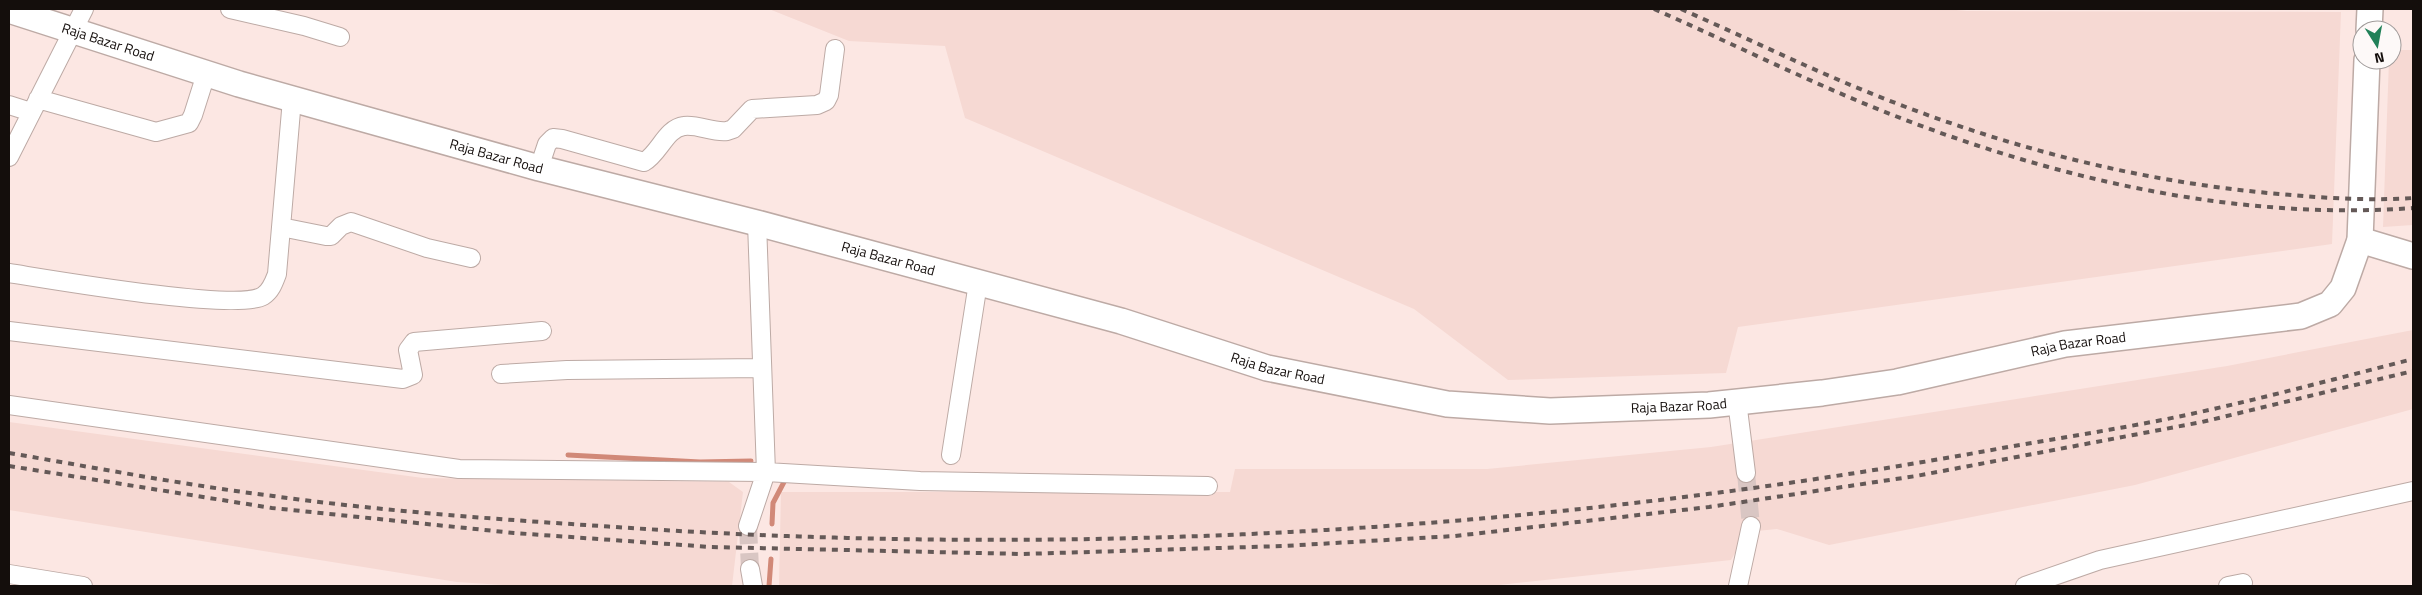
<svg xmlns="http://www.w3.org/2000/svg" width="2422" height="595" font-family="'Titillium Web',sans-serif">
<style>
.built{fill:#f6d9d3}
.lines{fill:none;stroke-linecap:round;stroke-linejoin:round}
.stream{stroke:#d18978;stroke-width:5}
.street-tunnel{stroke:#d9c6c3;stroke-width:18;stroke-dasharray:18 9;stroke-linecap:butt}
.street-casing{stroke:#bdaaa5;stroke-width:20}
.secondary-casing{stroke:#bdaaa5;stroke-width:28}
.street{stroke:#fff;stroke-width:18}
.secondary{stroke:#fff;stroke-width:25}
.rail{stroke:#645957;stroke-width:4;stroke-dasharray:6 6;stroke-linecap:butt}
.labels{text-anchor:middle;stroke-width:5;stroke-linejoin:round;paint-order:stroke}
.street-label{font-size:14px;fill:#140e0c;stroke:#fdf9f8}
</style>
<rect width="100%" height="100%" fill="#fce7e3"/>
<path class="built" d="M769 9H1945L1967 11 2341 12 2332 244 1738 327 1726 373 1508 380 1414 309 965 118 945 46 849 41Z
M2392 50H2413V225L2383 227 2389 60H2392Z
M2413 330V409L2135 485 1829 545 1777 529 1747 532 1731 560 1490 586H779L781 492H1230L1235 469H1487L1711 447 2227 366Z
M9 422 423 478 729 482 743 492 732 586H517L457 582 9 510Z"/>
<g class="lines">
<path class="stream" d="M568 455 700 462 751 461
M772 524 773 503 784 482
M769 586 771 559"/>
<path class="street-tunnel" d="M1746 473 1751 526
M748 526 750 569"/>
<g class="street-casing">
<path id="street" d="M230 9 304 26 340 37
M38 99 156 132 189 123 193 115 206 74
M9 105 31 112
M9 157 84 9
M539 168 547 144 553 138 562 139 644 162C659 154 666 128 684 126 698 124 713 133 727 131L733 129 752 109 817 105 826 101 829 95 835 49
M281 227 326 236H331L341 226 351 222 427 248 471 258
M9 273C48 279 237 312 263 296 271 291 274 282 277 274L292 99
M9 331 403 379 413 375 408 350 414 342 542 331
M501 374 567 370 762 368
M1737 401 1746 473
M9 405 459 469 766 472 920 481 1208 486
M951 455 978 283
M748 526 766 472 757 223
M750 569 753 586
M9 574 83 586
M1738 586 1751 526
M2025 586 2100 560 2413 491
M2228 586 2243 583"/>
</g>
<g class="secondary-casing">
<g id="secondary">
<path id="s1" d="M9 10 239 84 539 168 757 223 1121 321 1267 368 1447 404 1550 411 1709 405 1822 393 1897 382 2065 344 2301 316 2330 304 2343 288 2360 240 2367 60"/>
<path d="M2369 30 2370 9"/>
<path d="M2360 240 2413 256"/>
</g>
</g>
<use href="#street" class="street"/>
<use href="#secondary" class="secondary"/>
<path class="rail" d="M1654 9C1729 42 1803 79 1880 110 2048 177 2231 221 2413 208
M1681 9C1749 39 1816 72 1885 99 2013 149 2141 182 2279 194 2324 198 2368 201 2413 198
M9 453C97 468 185 485 273 496 382 511 492 519 601 526 1067 559 1537 533 1997 449 2064 437 2133 427 2200 412 2272 396 2342 377 2413 359
M9 466 272 508 514 533 711 547 1023 554 1283 546 1455 536 1709 507 1916 476 2202 422 2413 371"/>
</g>
<g class="labels">
<g class="street-label">
<text dy="5" stroke="none"><textPath href="#s1" startOffset="104">Raja Bazar Road</textPath></text>
<text dy="5" stroke="none"><textPath href="#s1" startOffset="509">Raja Bazar Road</textPath></text>
<text dy="5" stroke="none"><textPath href="#s1" startOffset="914">Raja Bazar Road</textPath></text>
<text dy="5" stroke="none"><textPath href="#s1" startOffset="2129">Raja Bazar Road</textPath></text>
<text dy="5" stroke="none"><textPath href="#s1" startOffset="1319">Raja Bazar Road</textPath></text>
<text dy="5" stroke="none"><textPath href="#s1" startOffset="1724">Raja Bazar Road</textPath></text>
</g>
</g>
<rect width="2422" height="595" fill="none" stroke="#140e0c" stroke-width="20"/>
<g transform="translate(2377 45) rotate(169)"><circle r="24" fill="#fdf9f8" stroke="#a09b9a"/>
<path d="M0-4L9 19L0 12L-9 19Z" fill="#218159"/>
<text y="-8" font-size="14" font-weight="bold" text-anchor="middle" fill="#140e0c">N</text>
</g>
</svg>
